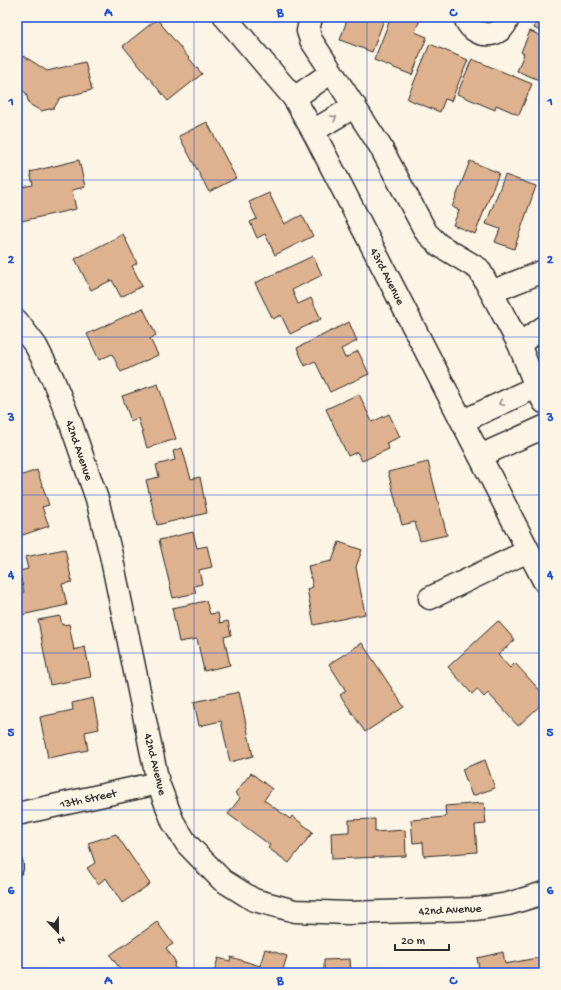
<svg xmlns="http://www.w3.org/2000/svg" width="561" height="990" font-family="'Gochi Hand',sans-serif">
<style>
.building{fill:#deb28e;stroke:#2b2b2b}
.lines{fill:none;stroke-linecap:round;stroke-linejoin:round}
.service-casing{stroke:#2b2b2b;stroke-width:14}
.minor-casing{stroke:#2b2b2b;stroke-width:25}
.tertiary-casing{stroke:#2b2b2b;stroke-width:25}
.service{stroke:#fcf5e5;stroke-width:11}
.minor{stroke:#fcf5e5;stroke-width:22}
.tertiary{stroke:#fcf5e5;stroke-width:22}
.oneway{stroke:#949088}
.grid{fill:none;stroke:#1d4ed8;stroke-width:1;stroke-opacity:0.55}
.labels{text-anchor:middle;stroke-width:4;stroke-linejoin:round;paint-order:stroke}
.street-label{font-size:12px;fill:#2b2b2b;stroke:#fcf5e5}
.neatline{fill:none;stroke:#1d4ed8;stroke-width:1.5}
.grid-label{font-size:13px;text-anchor:middle;font-weight:bold;fill:#1d4ed8}
</style>
<rect width="100%" height="100%" fill="#fcf5e5"/>
<filter id="ink" filterUnits="userSpaceOnUse"><feTurbulence type="fractalNoise" baseFrequency=".025" numOctaves="2"/><feDisplacementMap in="SourceGraphic" scale="8" xChannelSelector="R" yChannelSelector="G"/><feConvolveMatrix kernelMatrix="1 2 1 2 8 2 1 2 1" color-interpolation-filters="sRGB"/></filter>
<g filter="url(#ink)">
<path class="building" d="M348 17H385L372 52 340 40Z
M391 17H421L415 32 427 37 412 75 374 60Z
M538 17H544V33L534 28Z
M157 19 202 74 168 101 123 46Z
M530 31 544 37V82L517 71 524 54 521 52Z
M430 44 468 60 451 101 445 99 440 112 407 99Z
M24 56 47 71 85 62 92 90 60 98 54 108 41 111 29 104 26 93 17 87V66Z
M472 59 532 84 519 115 496 105 495 110 457 94Z
M207 122 236 178 209 192 179 136Z
M79 160 85 187 72 190 76 209 17 222V188L33 185 30 172Z
M470 161 499 173 475 234 453 225 459 210 452 207Z
M505 175 536 186 514 249 495 242 500 229 486 224Z
M269 193 284 224 302 215 313 236 275 255 265 234 257 238 250 222 257 219 249 202Z
M123 234 137 263 132 266 142 286 121 297 112 280 91 290 75 259Z
M313 256 322 275 292 290 298 304 311 298 321 319 290 334 281 315 273 319 255 283Z
M143 308 156 335 150 339 158 355 121 372 112 354 99 360 87 334Z
M349 322 357 341 341 349 345 358 358 351 369 374 330 392 315 361 305 366 297 348Z
M158 384 176 439 147 448 138 418 131 421 122 396Z
M359 394 372 422 389 414 400 437 386 443 389 449 362 461 357 452 348 456 326 409Z
M182 448 191 479 200 477 207 513 157 525 146 480 159 477 156 465 175 460 173 451Z
M428 462 447 535 420 541 415 522 402 525 388 472Z
M37 470 49 505 42 507 49 526 17 537V477Z
M193 532 197 548 207 546 212 567 199 570 202 584 194 586 196 593 173 598 159 540Z
M339 542 362 550 356 567 365 614 314 625 307 589 313 587 308 566 332 561Z
M65 549 72 582 62 584 67 605 17 616V594L24 592 19 571 28 569 25 557Z
M206 601 210 614 218 613 220 623 228 621 231 635 224 637 230 665 204 671 197 639 179 642 172 608Z
M60 616 62 625 69 624 74 650 85 647 91 677 50 685 38 620Z
M498 621 515 640 498 655 510 668 515 663 544 695V702L518 726 488 693 484 697 477 689 472 694 448 667Z
M362 643 404 707 365 732 340 695 346 691 329 664Z
M239 692 253 756 230 762 221 721 199 726 194 702Z
M93 698 99 729 85 732 88 750 48 758 40 717 73 710 72 703Z
M485 760 495 788 472 796 462 769Z
M251 773 272 789 264 800 290 819 292 816 313 832 289 863 268 848 270 845 228 814 240 798 235 793Z
M484 803 486 824 475 825 477 852 424 856 423 842 413 843 411 820 446 817 445 806Z
M375 819V832L405 830 406 856 332 859 331 833 349 832V820Z
M116 834 150 884 122 903 106 878 98 884 87 868 95 863 88 843Z
M157 922 173 944 166 948 175 961 174 967 183 973H139L137 969 131 973H123L110 955Z
M265 949 287 956 282 973H214L218 958 230 961 231 957 260 966Z
M503 952 505 964 542 957 544 973H480L477 958Z
M350 959 351 973H324V960Z
M451 968V973H403Z"/>
<g class="lines">
<g class="service-casing">
<path id="service" d="M17 864V869"/>
</g>
<g class="minor-casing">
<path id="minor" d="M311 17 308 31 311 40 380 146 426 232 439 245 479 269 519 344 536 387 544 402
M465 17C471 39 503 41 508 17
M294 98 332 72
M313 131 355 106
M491 292 544 271
M17 321 36 346 52 377 70 421 97 499 111 555 158 783 173 822 187 844 222 880 254 900 295 911 348 913 476 909 508 904 544 893
M519 344 544 327
M463 421 536 387
M480 456 544 427
M430 598 528 551
M17 814 158 783"/>
</g>
<g class="tertiary-casing">
<path id="tertiary" d="M225 17 294 98 313 131 544 581"/>
</g>
<use href="#service" class="service"/>
<use href="#minor" class="minor"/>
<use href="#tertiary" class="tertiary"/>
</g>
<defs><path id="oneway-chevron" d="M-2-3.5L2.5 0L-2 3.5" fill="none" stroke-width="1.6" stroke-linecap="round" stroke-linejoin="round"/></defs>
<g class="oneway">
<use href="#oneway-chevron" transform="translate(334 118) rotate(-30)"/>
<use href="#oneway-chevron" transform="translate(501 403) rotate(155)"/>
</g>
</g>
<path class="grid" d="M194 17V973M367 17V973M17 180H544M17 337H544M17 495H544M17 653H544M17 810H544"/>
<g class="labels">
<g class="street-label">
<text transform="translate(388 276) rotate(63)" y="4">43rd Avenue</text>
<text transform="translate(80 450) rotate(71)" y="4">42nd Avenue</text>
<text transform="translate(156 764) rotate(76)" y="4">42nd Avenue</text>
<text transform="translate(88 798) rotate(-12)" y="4">13th Street</text>
<text transform="translate(450 909) rotate(-3)" y="4">42nd Avenue</text>
</g>
</g>
<rect width="561" height="990" fill="none" stroke="#fcf5e5" stroke-width="44"/>
<g transform="translate(58 932) rotate(158)" stroke="#fcf5e5" stroke-width="3" paint-order="stroke">
<path d="M0-3L7 15L0 10L-7 15Z" fill="#2b2b2b"/>
<text y="-6" font-size="11" font-weight="bold" text-anchor="middle" fill="#2b2b2b">N</text>
</g>
<path d="M395 944v6h54v-6" fill="none" stroke="#2b2b2b" stroke-width="2"/>
<text x="401" y="944" font-size="12" fill="#2b2b2b" stroke="#fcf5e5" stroke-width="3" paint-order="stroke">20 m</text>
<rect x="22" y="22" width="517" height="946" class="neatline"/>
<g class="grid-label">
<text x="108" y="16">A</text>
<text x="280" y="16">B</text>
<text x="453" y="16">C</text>
<text x="11" y="105">1</text>
<text x="550" y="105">1</text>
<text x="11" y="263">2</text>
<text x="550" y="263">2</text>
<text x="11" y="421">3</text>
<text x="550" y="421">3</text>
<text x="11" y="578">4</text>
<text x="550" y="578">4</text>
<text x="11" y="736">5</text>
<text x="550" y="736">5</text>
<text x="11" y="894">6</text>
<text x="550" y="894">6</text>
<text x="108" y="984">A</text>
<text x="280" y="984">B</text>
<text x="453" y="984">C</text>
</g>
</svg>
